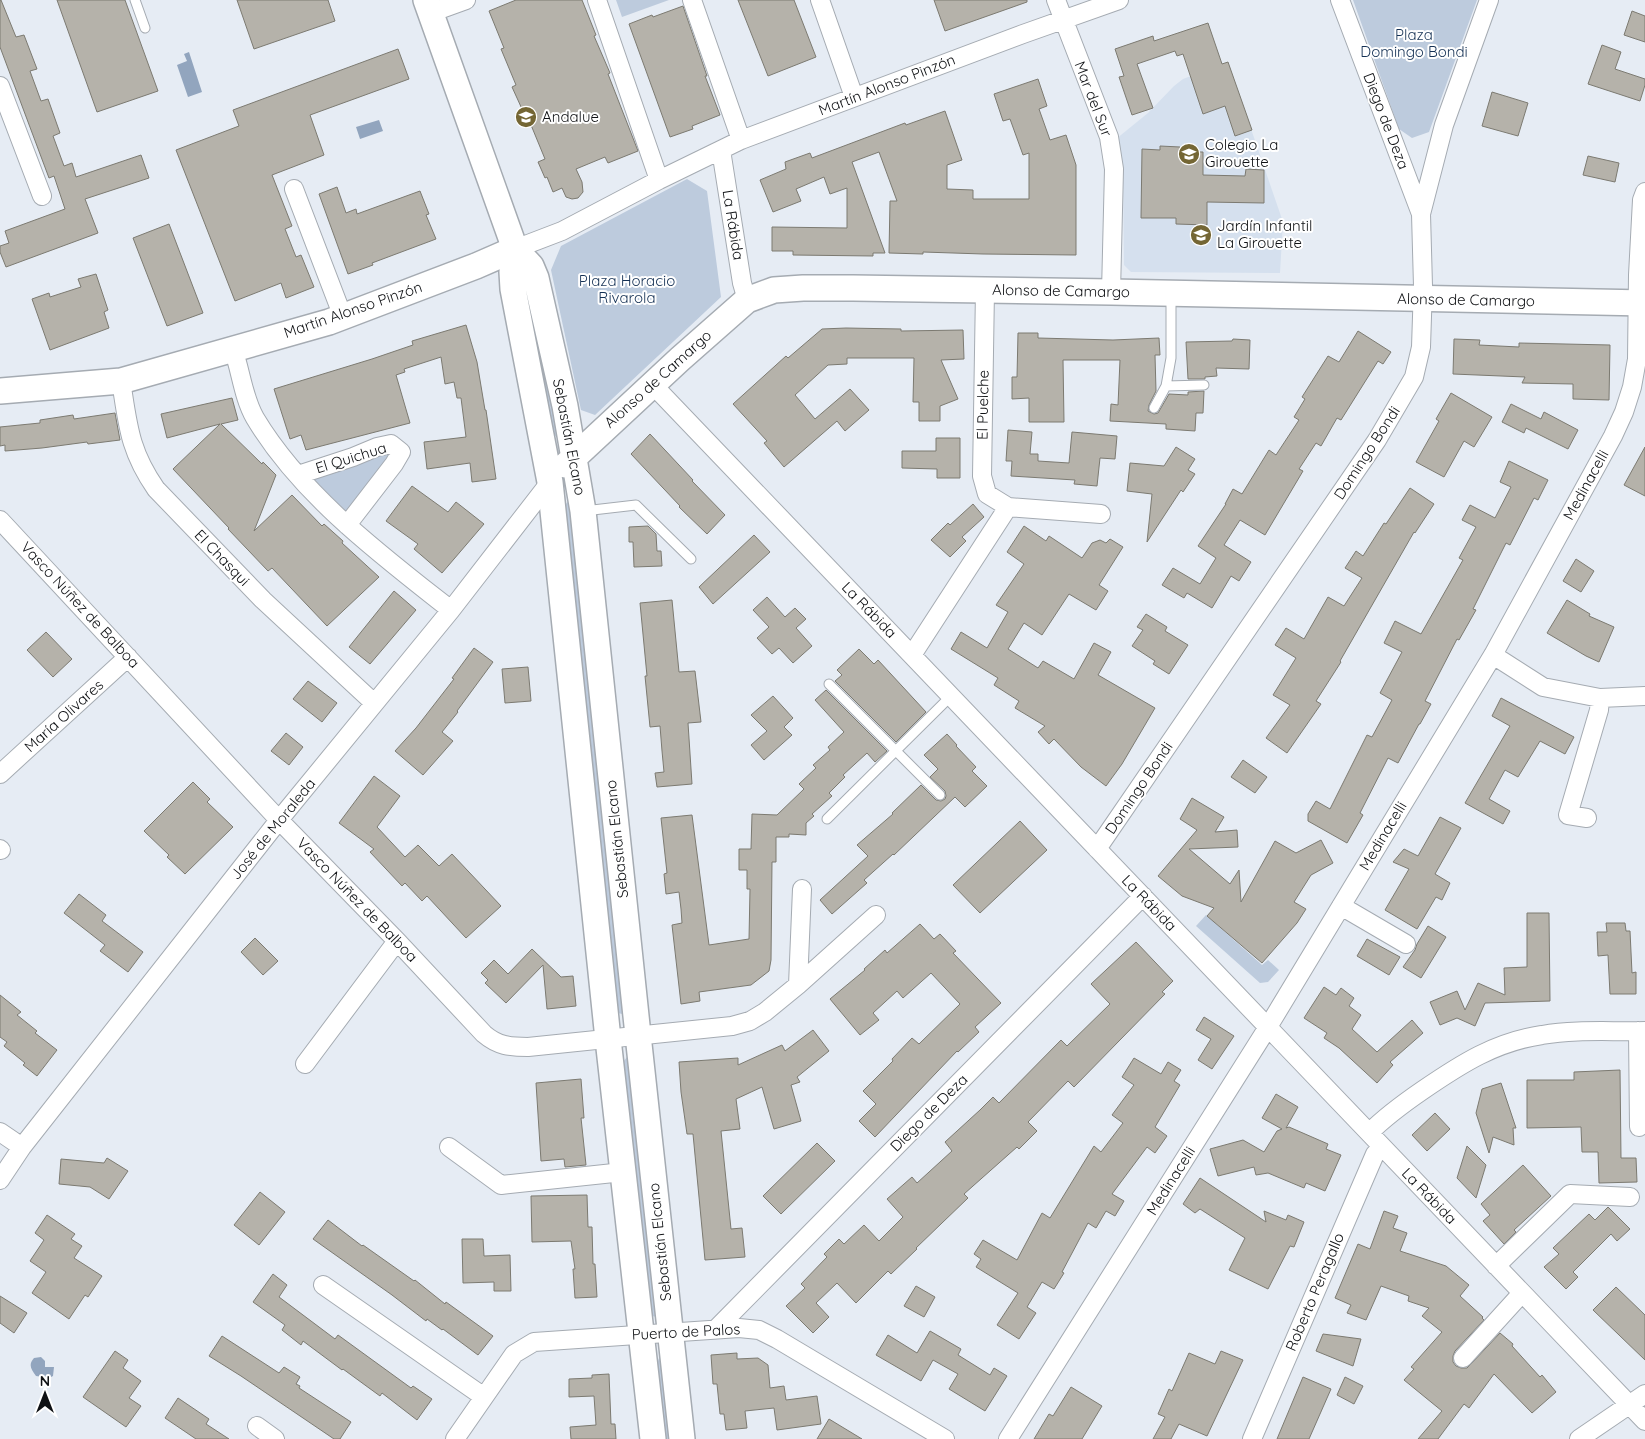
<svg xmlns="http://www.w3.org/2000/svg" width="1645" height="1439" font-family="Quicksand,sans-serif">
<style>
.built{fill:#d5e0ee}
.green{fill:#bdcbdd}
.water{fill:#92a5be}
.building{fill:#b5b2aa;stroke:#7c7a71}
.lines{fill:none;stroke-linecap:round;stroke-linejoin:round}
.lane-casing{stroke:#a5abb2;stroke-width:11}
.street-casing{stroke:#a5abb2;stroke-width:20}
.secondary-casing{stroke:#a5abb2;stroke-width:28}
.lane{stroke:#fff;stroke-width:9}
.street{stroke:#fff;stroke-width:18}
.secondary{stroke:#fff;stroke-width:25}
.labels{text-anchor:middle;stroke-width:4;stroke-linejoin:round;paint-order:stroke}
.park-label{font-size:15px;fill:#163255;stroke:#fff}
.street-label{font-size:15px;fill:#0f1114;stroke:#fff}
.poi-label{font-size:15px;fill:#0f1114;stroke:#fff;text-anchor:start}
</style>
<rect width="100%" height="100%" fill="#e6ecf4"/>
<path class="built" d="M1228 62 1283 222 1280 273 1131 272 1124 265 1123 173 1116 139 1148 113 1174 86 1183 79Z"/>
<path class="green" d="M616 0H669L622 17Z
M1353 0H1477L1429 132 1412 138 1399 129Z
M687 179 707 191 721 297 595 415 581 410 551 270 561 246Z
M525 287 561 439C553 437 553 431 552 424Z
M379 452 395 453 346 517 308 478Z
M570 499 626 1015 618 1013 617 1008 566 516V504Z
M1206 915 1262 965 1268 960 1279 970 1268 982 1260 983 1196 926Z
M627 1057H630L657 1317 652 1316 624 1061Z
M663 1357 677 1439H664L656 1367 659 1358Z"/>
<path class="water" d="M189 52 202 92 188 97 177 65 187 61 184 54Z
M379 120 383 131 360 139 356 127Z
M41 1357 45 1361V1367H54L53 1376 49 1378 36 1376C31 1369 28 1365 34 1358Z"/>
<path class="building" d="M0 0H1L16 37 24 35 37 69 30 71 41 101 48 99 60 133 53 136 64 166 72 163 76 177 141 155 149 178 85 199 98 233 6 267 0 252V246L9 243 5 231 65 209 54 176 49 178 0 47Z
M57 0H125L158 91 97 112Z
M237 0H328L335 21 254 49Z
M516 0H582L596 35 594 36 610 73 608 74 638 151 608 163 605 157 576 169 582 182 583 192 578 198 572 199 566 197 562 188 553 192 547 177 545 178 538 162 545 159 524 108 522 109 512 87 516 85 501 49 504 48 489 11Z
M738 0H794L816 57 768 76Z
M934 0H1027V2L945 31Z
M683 6 707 76H705L720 115 692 126 693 129 670 137 629 24 652 15 653 17Z
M1632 11 1645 16V42L1624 35Z
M1208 23 1222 64 1228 62 1252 130 1235 136 1225 106 1203 114 1183 54 1177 56 1175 51 1137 64 1153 108 1132 115 1119 77 1124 76 1115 49 1153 36 1154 41Z
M1602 45 1621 52 1615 69 1645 79V85L1640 101 1588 84Z
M398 49 409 79 310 115 324 155 272 175 292 226 285 229 296 257 301 255 314 287 286 298 281 283 235 301 176 150 239 126 233 110Z
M1038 79 1047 106 1039 109 1050 140 1066 135 1076 165V255L983 254 923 252V254L889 253 890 201H897L879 152 852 162 885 253H873V256L793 255V251H772V227L847 228V188L830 194 824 177 796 189 801 201 773 212 760 180 786 169 785 162 810 153 812 158 905 123 906 125 945 111 962 160 947 165V189L973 190V199H1029V153L1023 155 1010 119 1003 121 994 94Z
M1492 92 1528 103 1518 136 1482 126Z
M1160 146 1180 147V152H1203V175L1245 176 1246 169 1264 170V203L1207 202V225L1176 224V218H1141L1142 149 1160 150Z
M1588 156 1619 163 1615 182 1583 175Z
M337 187 346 213 356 209 357 214 420 191 429 214 426 215 436 239 372 263 373 265 348 274 319 194Z
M169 224 203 313 167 326 133 238Z
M96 274 108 310 104 312 109 328 50 350 32 299 49 293 50 297 81 287 78 279Z
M466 325 477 362 485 410H486L496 479 472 482 470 463 427 469 424 442 466 437 461 398H457L454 382 445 384 441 357 404 369 405 372 396 375 410 423 306 450 301 435 290 439 274 389 372 359 413 345 412 341Z
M846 328 901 329V331L963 330 964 359 941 360 958 399 940 406V421H919V402H913L914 358H847V364L828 365 795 395 815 419 850 389 869 410 845 431 837 421 784 467 764 443 767 441 733 404 786 356 788 358 822 329Z
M1358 331 1391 352 1383 364 1378 361 1341 420 1337 418 1321 446 1316 443 1299 469 1303 471 1265 535 1240 520 1224 545 1251 562 1239 581 1231 576 1212 608 1187 593 1184 598 1162 585 1173 568 1200 584 1216 558 1198 546 1226 504H1225L1233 489 1242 494 1269 450 1276 455 1299 420 1294 417 1305 399 1302 397 1328 356 1339 362Z
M1018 333H1038V338L1113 340 1159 338 1160 355H1155L1156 391 1149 405 1148 411 1154 414 1158 413 1169 394 1188 395V392L1204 391 1203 413H1196L1195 431 1166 429V424L1110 421 1111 404 1118 405 1120 360H1063L1064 422H1029V398L1012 399V377H1017Z
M1233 339 1250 340 1249 369 1216 368 1217 376 1205 377V379H1188L1186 342 1232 341Z
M1454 339 1480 340 1479 345 1519 347V343L1610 345 1609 400 1573 399V384L1522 383 1525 377 1453 374Z
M1451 393 1492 417 1474 447 1464 441 1444 477 1416 462 1439 421 1436 419Z
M232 398 238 420 221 424 262 464 263 462 276 475 254 531 292 495 322 526 324 524 343 541 342 543 379 577 327 626 272 568 268 571 228 529 229 528 173 469 220 424 167 438 161 414Z
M1511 404 1541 419 1544 412 1578 430 1568 449 1526 428 1524 433 1502 422Z
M115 413 120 440 88 444 87 442 42 448 5 451V445L0 446V427L40 423V420L73 415 74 419Z
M1008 430 1032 432 1030 454H1038V461L1069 463 1072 432 1117 436 1115 459 1100 458 1097 486 1074 484 1075 480 1011 476 1012 461H1006Z
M650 434 693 480 692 481 725 515 707 534 679 507 680 506 631 454Z
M936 438H960V478H937V469L902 468V451H936Z
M1176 447 1195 459 1188 470 1195 474 1183 492 1181 490 1147 542 1152 494 1127 491 1130 463 1164 466Z
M1645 447V496L1624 485Z
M1509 461 1548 480 1538 500 1534 498 1510 545 1506 543 1473 609 1476 610 1459 640 1457 639 1425 701 1431 704 1420 724H1419L1398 763 1388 758 1360 813 1363 815 1347 843 1308 821V814L1316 801 1330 809 1367 735 1372 737 1392 700 1380 693 1402 652 1384 643 1395 621 1421 634 1463 560 1459 558 1476 527 1462 520 1470 505 1495 518 1511 487 1500 482Z
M412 486 448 512 456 502 484 524 442 573 414 549 418 544 386 521Z
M1410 488 1434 504 1415 533 1414 532 1340 661 1341 662 1316 701 1321 704 1287 753 1266 738 1290 705 1273 695 1296 658 1275 645 1286 628 1304 639 1328 597 1344 606 1362 578 1345 568 1356 551 1363 556 1384 523 1386 524Z
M973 504 984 517 962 537 966 541 950 557 931 540 948 523 950 525Z
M648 526 656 534 657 551H661L662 566 634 567 633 542H629V527Z
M1024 526 1046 541 1049 536 1082 558 1092 543 1100 540 1106 543 1110 539 1123 547 1099 585 1108 591 1096 610 1069 594 1042 635 1024 623 1008 649 1038 668 1043 661 1074 679 1094 643 1111 652 1098 675 1155 708 1122 764 1106 786 1081 767 1054 739 1049 744 1038 732 1045 726 1015 708 1019 701 994 685 998 678 951 649 961 632 987 648 1008 612 996 605 1024 564 1007 552Z
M754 535 770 552 713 604 699 587Z
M1576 559 1594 571 1581 592 1563 581Z
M394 591 416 610 370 664 349 647Z
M767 597 785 617 795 608 806 619 796 628 812 646 793 663 779 648 772 654 757 638 769 627 753 610Z
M672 600 679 672 695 671 701 722 688 723 692 784 657 787 655 773 664 772 662 751 660 726 650 727 645 676H647L640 603Z
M1567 600 1590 614 1589 616 1614 627 1599 662 1586 656 1547 633Z
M1146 614 1167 627 1165 631 1188 645 1169 674 1153 664 1155 661 1132 646 1143 630 1137 627Z
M46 632 72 659 53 677 27 650Z
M474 648 493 662 457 711 458 712 442 732 453 741 423 775 395 751 416 728 454 679 452 678Z
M859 649 874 664 878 660 926 712 896 742 835 681 842 675 837 670Z
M528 667 531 701 505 703 502 669Z
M308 681 337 703 322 722 293 699Z
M826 690 887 751 875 762 867 753 843 775 845 777 829 793 832 796 812 814 814 816 806 823V835L789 834V837H776V862H772L771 960 769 971 751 985 699 992 700 1001 681 1004 672 925 682 923 681 909 679 892 666 894 664 874 667 873 661 818 692 815 709 945 749 939 750 889H747V870H739V849H751L752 814 777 815 804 789 799 784 816 768 813 765 830 750 828 747 844 732 815 700Z
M773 696 793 718 784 727 792 735 764 760 751 745 767 731 751 715Z
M1501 698 1574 737 1565 754 1540 741 1518 777 1505 770 1489 799 1510 811 1503 824 1465 803 1510 726 1492 716Z
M286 733 303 747 289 765 271 751Z
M947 734 957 745 956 746 976 767 972 771 987 786 965 807 955 797 894 855 893 854 864 880 867 883 832 914 820 900 868 856 857 845 893 814 892 813 921 785 936 800 941 801 945 799 946 796 945 791 930 777 938 769 924 755Z
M1243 760 1267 777 1255 793 1231 777Z
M374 776 400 796 377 827 405 857 418 845 439 866 452 854 501 906 466 938 427 896 422 901 405 883 402 886 370 852 374 849 339 823Z
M193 782 210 799 207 802 233 827 185 874 167 857 169 855 144 831Z
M1192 798 1224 817 1215 832 1237 830 1238 847 1189 849 1230 884 1239 870 1241 902 1275 841 1296 853 1321 840 1333 863 1311 875 1294 902 1306 909 1297 923 1262 963 1207 916 1214 908 1182 896 1158 876 1197 830 1180 819Z
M1440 817 1461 828 1435 874 1450 883 1442 900 1436 897 1417 929 1385 910 1409 869 1393 862 1404 849 1418 856Z
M1020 821 1047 850 980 913 953 885Z
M79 894 106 915 102 921 143 952 128 972 100 951 105 945 64 913Z
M1527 913H1549L1550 1001 1485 1003 1475 1026 1457 1018 1440 1025 1430 1002 1457 991 1465 1010 1478 983 1505 995 1504 968 1527 967Z
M1606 923H1625L1626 931H1630L1632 973 1636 972V994H1610L1608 955 1598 956 1597 932H1607Z
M920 924 934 939 940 934 956 951 953 953 1001 1003 975 1027 979 1032 958 1052 957 1051 875 1137 859 1121 876 1104 863 1091 893 1061 892 1059 912 1038 919 1044 960 1004 931 973 903 998 897 991 873 1013 879 1020 860 1035 830 999 865 970 864 969 885 950 887 953Z
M1428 926 1446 937 1421 978 1403 967 1415 950 1417 944Z
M255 938 278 961 263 975 241 952Z
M1367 939 1400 957 1389 975 1357 956Z
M1136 942 1173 981 1162 992 1165 994 1074 1087 1068 1081 1028 1122 1037 1131 1019 1149 1017 1147 964 1194 968 1198 916 1248 917 1249 891 1274 888 1271 856 1303 837 1283 816 1303 829 1317 813 1333 786 1306 805 1288 801 1284 827 1257 824 1254 839 1239 844 1244 864 1225 879 1241 903 1217 887 1199 912 1177 917 1183 952 1151 945 1142 980 1110 993 1097 999 1103 1061 1040 1067 1046 1110 1004 1091 984Z
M532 949 561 977 573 976 576 1006 547 1009 543 965 506 1003 485 983 488 980 481 973 494 960 508 974Z
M1324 987 1336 995 1341 988 1354 998 1349 1006 1361 1015 1352 1029 1377 1052 1412 1020 1423 1033 1390 1062 1393 1065 1377 1083 1339 1048 1324 1038 1327 1033 1304 1018Z
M0 995 21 1012 17 1015 37 1031 35 1033 57 1050 37 1076 23 1065 25 1063 4 1046 7 1042 0 1037Z
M1204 1017 1234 1036 1212 1069 1198 1060 1211 1039 1196 1030Z
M813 1030 829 1051 797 1077 800 1082 791 1085 801 1121 774 1129 762 1087 736 1099 740 1129 721 1131 731 1229 742 1228 745 1257 705 1260 693 1134H687L681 1092 679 1062 738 1058V1065L782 1045 785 1051Z
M1134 1058 1161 1074 1168 1062 1181 1070 1174 1081 1180 1085 1155 1127 1167 1136 1155 1153 1147 1147 1112 1194 1124 1201 1115 1216 1106 1211 1096 1228 1088 1223 1062 1272 1064 1273 1054 1289 1042 1282 1027 1307 1036 1313 1019 1339 997 1325 1018 1293 976 1267 981 1259 974 1254 983 1240 1017 1260 1042 1213 1050 1218 1094 1146 1101 1152 1123 1123 1112 1115 1134 1085 1122 1077Z
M1620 1070 1621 1158H1636L1637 1182 1599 1183 1598 1152H1582L1581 1127 1527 1128V1080H1574V1072Z
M581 1079 584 1118H581L586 1165 565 1167 564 1159 541 1161 536 1083Z
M1501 1083 1516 1128H1513L1514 1145 1493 1137 1489 1153 1476 1113 1482 1089Z
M1276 1094 1298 1107 1286 1128 1289 1127 1328 1144 1326 1149 1341 1155 1325 1191 1306 1183 1304 1188 1268 1173 1256 1175 1254 1167 1218 1176 1210 1149 1243 1140 1264 1152 1277 1131 1282 1129 1262 1118Z
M1435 1113 1450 1129 1427 1151 1412 1135Z
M817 1143 835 1161 781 1214 763 1196Z
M1467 1146 1486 1165 1476 1198 1457 1178Z
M107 1158 128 1171 109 1199 90 1187 59 1184 61 1159 104 1163Z
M1523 1165 1551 1196 1514 1230 1516 1232 1504 1244 1483 1221 1490 1215 1481 1204Z
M1200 1178 1266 1222 1264 1211 1286 1220 1288 1215 1304 1222 1294 1247 1290 1246 1268 1289 1229 1270 1245 1238 1200 1209 1195 1213 1183 1204Z
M260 1192 285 1212 259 1245 234 1225Z
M587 1195 588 1227H592L593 1264H595L597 1297 575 1298 573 1269H575L571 1241 532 1242 531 1196Z
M1608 1207 1630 1229 1617 1241 1611 1234 1573 1272 1578 1277 1566 1289 1544 1267 1559 1254 1553 1248 1589 1214 1595 1220Z
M1384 1211 1398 1216 1393 1228 1407 1233 1400 1251 1446 1266 1469 1285 1460 1296 1483 1317 1482 1318 1484 1320 1455 1351 1453 1356V1362L1456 1366 1461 1368H1467L1470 1365 1500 1333 1513 1344 1512 1346 1540 1377 1542 1375 1556 1392 1532 1413 1494 1374 1469 1408 1464 1404 1438 1439H1418L1442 1411 1404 1380 1414 1369 1411 1367 1442 1332 1422 1316 1429 1308 1408 1301 1409 1296 1381 1286 1366 1320 1347 1313 1351 1305 1335 1298 1358 1244 1370 1249Z
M47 1215 75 1234 71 1239 82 1246 74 1258 102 1276 88 1297 85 1295 69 1319 32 1293 46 1272 30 1261 44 1240 35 1233Z
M328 1220 362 1246 363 1245 414 1281 415 1280 445 1304 446 1302 493 1336 478 1355 443 1329 442 1330 427 1319 426 1321 392 1295 313 1239Z
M462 1239H483L484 1256 510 1255 511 1291H494V1282L463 1283Z
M273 1274 287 1285 279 1297 335 1339 338 1335 411 1388 413 1386 432 1399 417 1420 382 1393 380 1396 343 1369 342 1370 303 1341 301 1345 282 1330 285 1325 253 1302Z
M916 1286 935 1297 924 1317 904 1306Z
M1616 1287 1645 1315V1360L1593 1310Z
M0 1296 27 1313 14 1333 0 1323Z
M930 1331 961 1349 958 1355 990 1375 994 1368 1007 1376 985 1411 949 1389 958 1374 933 1360 921 1381 876 1355 888 1335 917 1353Z
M1323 1334 1361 1339 1353 1366 1316 1351Z
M222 1336 279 1373 284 1367 300 1377 296 1384 300 1386 299 1388 351 1422 340 1439H334L241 1376 209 1356Z
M115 1351 128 1360 123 1368 141 1381 129 1398 141 1406 126 1427 83 1397Z
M1221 1351 1243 1360 1207 1436 1179 1424 1171 1439H1153L1165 1417 1158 1414 1169 1389 1172 1391 1189 1353 1215 1364Z
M737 1353V1359L758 1358 768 1365 770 1388 784 1386 786 1400 817 1396 821 1424 777 1430 774 1408 745 1411 747 1428 726 1430 724 1414H720L717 1384H713L711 1355Z
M609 1374 611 1424H615L616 1439H571L570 1427 596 1425 594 1396 569 1397V1379L592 1378V1375Z
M1303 1377 1331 1389 1309 1439H1277Z
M1345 1377 1363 1386 1354 1404 1337 1395Z
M1071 1387 1102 1406 1082 1439H1034L1049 1414 1053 1416Z
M178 1398 209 1419 206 1424 229 1439H196L165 1418Z
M829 1419 862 1439H817Z"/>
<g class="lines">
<g class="lane-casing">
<path id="lane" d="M135 0 145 28
M1166 386 1204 385
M1154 408 1166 386 1171 358V294
M584 511 636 505 691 559
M829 684 940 795
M827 819 951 696"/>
</g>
<g class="street-casing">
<path id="street" d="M597 0 659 180
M692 0 741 140
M820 0 854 97
M1056 0 1109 137 1114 169 1111 292
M1340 0 1421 214
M430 13 466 0
M0 86 42 196
M721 150 742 283 747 300
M294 189 343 317
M515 249 562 231 659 180 741 140 1023 34 1119 0
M985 290 982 476 987 494 1008 507 1101 514
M233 349C241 371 243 397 255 418 301 495 381 555 451 610
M121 381C128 425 129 450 156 489L263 600 374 703
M653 385 1645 1421
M298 475 353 457 377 447 391 444 401 452 394 464 347 525
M0 520 279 820 397 941 484 1034C498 1046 510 1047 528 1047L732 1026 750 1021 765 1012 798 985 876 915
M912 655 1008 507
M1493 655 1543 687 1600 698 1645 696
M0 774 128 657
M1587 818 1568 815 1599 710 1600 698
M0 849 1 850
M1097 849 1377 440 1414 377 1421 347 1423 286 1421 214 1444 125 1489 0
M1341 906 1406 944
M798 985 802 889
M1638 1031 1639 1127
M305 1064 397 941
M0 1132 22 1147
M1369 1133C1385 1117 1404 1103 1423 1090 1461 1064 1495 1042 1542 1035 1576 1029 1611 1032 1645 1031
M449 1147 501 1185 623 1172
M0 1180 22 1147 279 820 451 610 550 482
M1496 1266 1570 1194 1630 1197
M323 1285 484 1397
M716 1329 1143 896
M1463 1358 1522 1293
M257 1426 275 1439
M455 1439 514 1354 534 1342 739 1328 759 1330 777 1339 945 1439
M1008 1439 1268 1027 1493 655 1613 436 1624 412 1632 387 1637 359 1638 275 1642 200 1645 192
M1252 1439 1375 1154 1382 1147
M1579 1439 1645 1394"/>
</g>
<g class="secondary-casing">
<path id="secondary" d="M426 0 515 249 531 266 536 278 565 406 583 511 638 1035 682 1439
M515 249 512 272 513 289 550 482 608 1039 653 1439
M0 391 121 381 329 322 476 266 515 249
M566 465 680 359 747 300 774 290 803 288H853L1111 292 1645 303"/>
</g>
<use href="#lane" class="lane"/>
<use href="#street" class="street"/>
<use href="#secondary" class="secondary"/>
</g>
<defs>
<g id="school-disc" transform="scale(1.125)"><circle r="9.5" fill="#746634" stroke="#fff"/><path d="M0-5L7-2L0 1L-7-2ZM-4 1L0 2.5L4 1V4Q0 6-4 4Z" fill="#fff"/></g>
</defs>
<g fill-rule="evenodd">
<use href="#school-disc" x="526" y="117"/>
<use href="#school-disc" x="1189" y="154"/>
<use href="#school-disc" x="1201" y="235"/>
</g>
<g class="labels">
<g class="park-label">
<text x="1414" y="40">Plaza<tspan x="1414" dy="17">Domingo Bondi</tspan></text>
<text x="627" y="286">Plaza Horacio<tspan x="627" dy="17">Rivarola</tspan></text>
</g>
<g class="street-label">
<text transform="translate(887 85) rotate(-21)" y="5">Martín Alonso Pinzón</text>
<text transform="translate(1093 99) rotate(69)" y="5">Mar del Sur</text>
<text transform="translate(1386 121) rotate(69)" y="5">Diego de Deza</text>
<text transform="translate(733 225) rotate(81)" y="5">La Rábida</text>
<text transform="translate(1061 291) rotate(1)" y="5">Alonso de Camargo</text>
<text transform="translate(1466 300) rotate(1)" y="5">Alonso de Camargo</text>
<text transform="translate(353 310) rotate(-19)" y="5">Martín Alonso Pinzón</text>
<text transform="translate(658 379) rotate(-42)" y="5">Alonso de Camargo</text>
<text transform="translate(983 405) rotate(-89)" y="5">El Puelche</text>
<text transform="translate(569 437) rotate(79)" y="5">Sebastián Elcano</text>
<text transform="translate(1367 453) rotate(-57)" y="5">Domingo Bondi</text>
<text transform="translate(351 458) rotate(-17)" y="5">El Quichua</text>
<text transform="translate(1586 485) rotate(-61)" y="5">Medinacelli</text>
<text transform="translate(222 558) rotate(46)" y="5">El Chasqui</text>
<text transform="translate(80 605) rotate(47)" y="5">Vasco Núñez de Balboa</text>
<text transform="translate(869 610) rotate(46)" y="5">La Rábida</text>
<text transform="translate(64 716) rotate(-42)" y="5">María Olivares</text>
<text transform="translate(1139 788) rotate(-56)" y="5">Domingo Bondi</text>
<text transform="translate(273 829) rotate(-51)" y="5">José de Moraleda</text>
<text transform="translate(1383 836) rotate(-59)" y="5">Medinacelli</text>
<text transform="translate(617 839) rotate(-96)" y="5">Sebastián Elcano</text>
<text transform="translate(357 900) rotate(46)" y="5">Vasco Núñez de Balboa</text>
<text transform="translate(1149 903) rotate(46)" y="5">La Rábida</text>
<text transform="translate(929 1113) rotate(-45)" y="5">Diego de Deza</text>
<text transform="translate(1171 1181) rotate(-58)" y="5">Medinacelli</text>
<text transform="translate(1429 1196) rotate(46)" y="5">La Rábida</text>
<text transform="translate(660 1242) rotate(-96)" y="5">Sebastián Elcano</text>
<text transform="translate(1315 1292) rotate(-67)" y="5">Roberto Peragallo</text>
<text transform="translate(686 1332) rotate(-3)" y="5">Puerto de Palos</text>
</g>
<g class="poi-label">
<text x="542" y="122">Andalue</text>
<text x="1205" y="150">Colegio La<tspan x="1205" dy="17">Girouette</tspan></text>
<text x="1217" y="231">Jardín Infantil<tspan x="1217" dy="17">La Girouette</tspan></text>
</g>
</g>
<g transform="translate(45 1394)" stroke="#ffffff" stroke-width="4" paint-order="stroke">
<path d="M0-4L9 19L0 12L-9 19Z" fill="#0f1114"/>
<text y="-8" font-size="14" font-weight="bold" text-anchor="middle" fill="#0f1114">N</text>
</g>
</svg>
